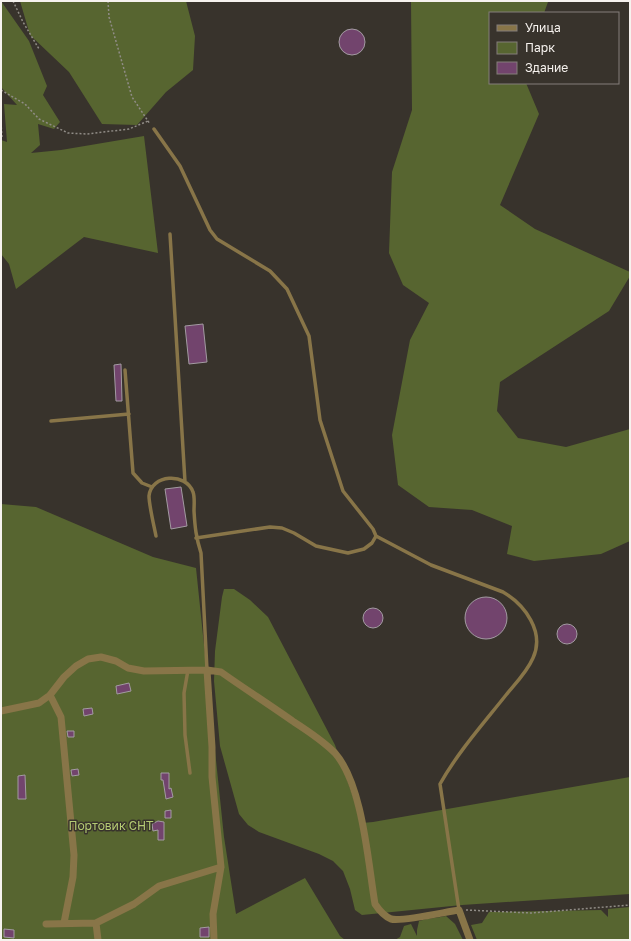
<svg xmlns="http://www.w3.org/2000/svg" width="631" height="941" font-family="'Golos Text',sans-serif">
<style>
.green{fill:#576530}
.building{fill:#72446d;stroke:#a39ba2}
.lines{fill:none;stroke-linecap:round;stroke-linejoin:round}
.path{stroke:#908c86;stroke-width:1.5;stroke-dasharray:2 2;stroke-linecap:butt}
.lane{stroke:#887548;stroke-width:3.5}
.street{stroke:#887548;stroke-width:7}
.labels{text-anchor:middle;stroke-width:3;stroke-linejoin:round;paint-order:stroke}
.park-label{font-size:12px;fill:#b4cb73;stroke:#38332c}
</style>
<rect width="100%" height="100%" fill="#38332c"/>
<path class="green" d="M1 1 29 41 47 86 43 95 60 122 54 129 38 124 40 145 31 153 61 150 144 136 158 253 84 237 16 289 9 264 1 254V140L7 142 4 104 17 105 1 87Z
M20 1H186L195 36 193 70 166 92 137 125 102 124 69 72 30 35Z
M411 1 548 2 544 13H490V83H526L539 114 500 205 535 229 630 272V276L609 311 500 382 497 411 518 438 566 447 630 429V541L601 554 534 561 507 554 512 526 472 510 429 507 398 485 392 435 410 340 429 303 403 285 389 253 392 172 412 110Z
M1 504 36 507 153 557 196 568 224 837 236 914 305 878 340 936 345 940H1Z
M224 589H234L250 600 268 617 335 745 362 823 373 822 630 777V894L462 905 362 915 355 910 350 889 343 871 333 861 319 854 259 832 248 825 239 814 220 746 214 681 215 651 222 597Z
M630 907V940H477L471 925 482 923 489 912 601 910 608 917V909Z
M446 916 455 924 463 940H395L400 937 404 926 411 924 417 936V930L419 921C428 918 437 918 446 916Z"/>
<path class="building" d="M339 42a13 13 0 1 1 26 0a13 13 0 1 1-26 0Z
M203 324 207 362 189 364 185 326Z
M121 364 122 401H116L114 365Z
M181 487 187 526 171 529 165 489Z
M465 618a21 21 0 1 1 42 0a21 21 0 1 1-42 0Z
M363 618a10 10 0 1 1 20 0a10 10 0 1 1-20 0Z
M557 634a10 10 0 1 1 20 0a10 10 0 1 1-20 0Z
M129 683 131 691 117 694 116 686Z
M92 708 93 714 84 716 83 709Z
M67 731H74V737H68Z
M78 769 79 775 72 776 71 770Z
M161 773H169V789L171 788 173 797 166 799 163 780H161Z
M25 775 26 799H18V776Z
M171 810V818H165V811Z
M158 821 164 822V840H158V830L153 831 152 824Z
M209 927V937H200V928Z
M4 929 14 930V938L4 937Z"/>
<g class="lines">
<path class="path" d="M13 1 23 22 39 49
M108 1 109 17 132 97 150 124
M1 90 25 104 39 119 68 133 87 134 129 129 148 121
M1 123 2 137
M466 910 531 913 630 905"/>
<path class="lane" d="M154 129 180 166 210 230 217 239 270 271 287 289 309 336 320 420 343 491 373 529 376 536 372 543 364 549 348 553 316 546 294 533 282 528 270 527 196 538
M170 234 185 482
M125 370 133 473 142 483 152 487
M51 421 129 414
M156 536C154 526 149 505 149 496 151 474 186 472 193 492 195 497 194 505 194 511 195 528 196 537 201 553L207 670
M376 536 431 565 503 592C525 605 545 632 533 658 527 672 515 684 506 695 483 724 458 752 440 784L459 910
M188 670 184 693 185 735 190 773"/>
<path class="street" d="M207 670 212 747V777L221 867 213 914 214 940
M50 695 61 717 74 855 73 877 64 923
M1 711 39 703 50 695 64 677 76 666 88 659 101 657 116 661 128 668 144 671 207 670 221 672C245 689 270 705 294 722 308 731 323 741 335 753 363 785 368 863 375 904 379 910 384 916 391 919 402 922 445 912 459 910L470 940
M96 923 98 940
M46 924 96 923 134 904 159 886 221 867"/>
</g>
<g class="labels">
<g class="park-label">
<text x="111" y="830">Портовик СНТ</text>
</g>
</g>
<rect width="631" height="941" fill="none" stroke="#f6f2ee" stroke-width="4"/>
<rect x="489" y="12" width="130" height="72" fill="#38332c" stroke="#847f7a"/>
<rect x="497" y="25" width="20" height="6" fill="#887548" stroke="#847f7a"/>
<text x="525" y="32" font-size="12" fill="#f6f2ee">Улица</text>
<rect x="497" y="42" width="20" height="12" fill="#576530" stroke="#847f7a"/>
<text x="525" y="52" font-size="12" fill="#f6f2ee">Парк</text>
<rect x="497" y="62" width="20" height="12" fill="#72446d" stroke="#847f7a"/>
<text x="525" y="72" font-size="12" fill="#f6f2ee">Здание</text>
</svg>
